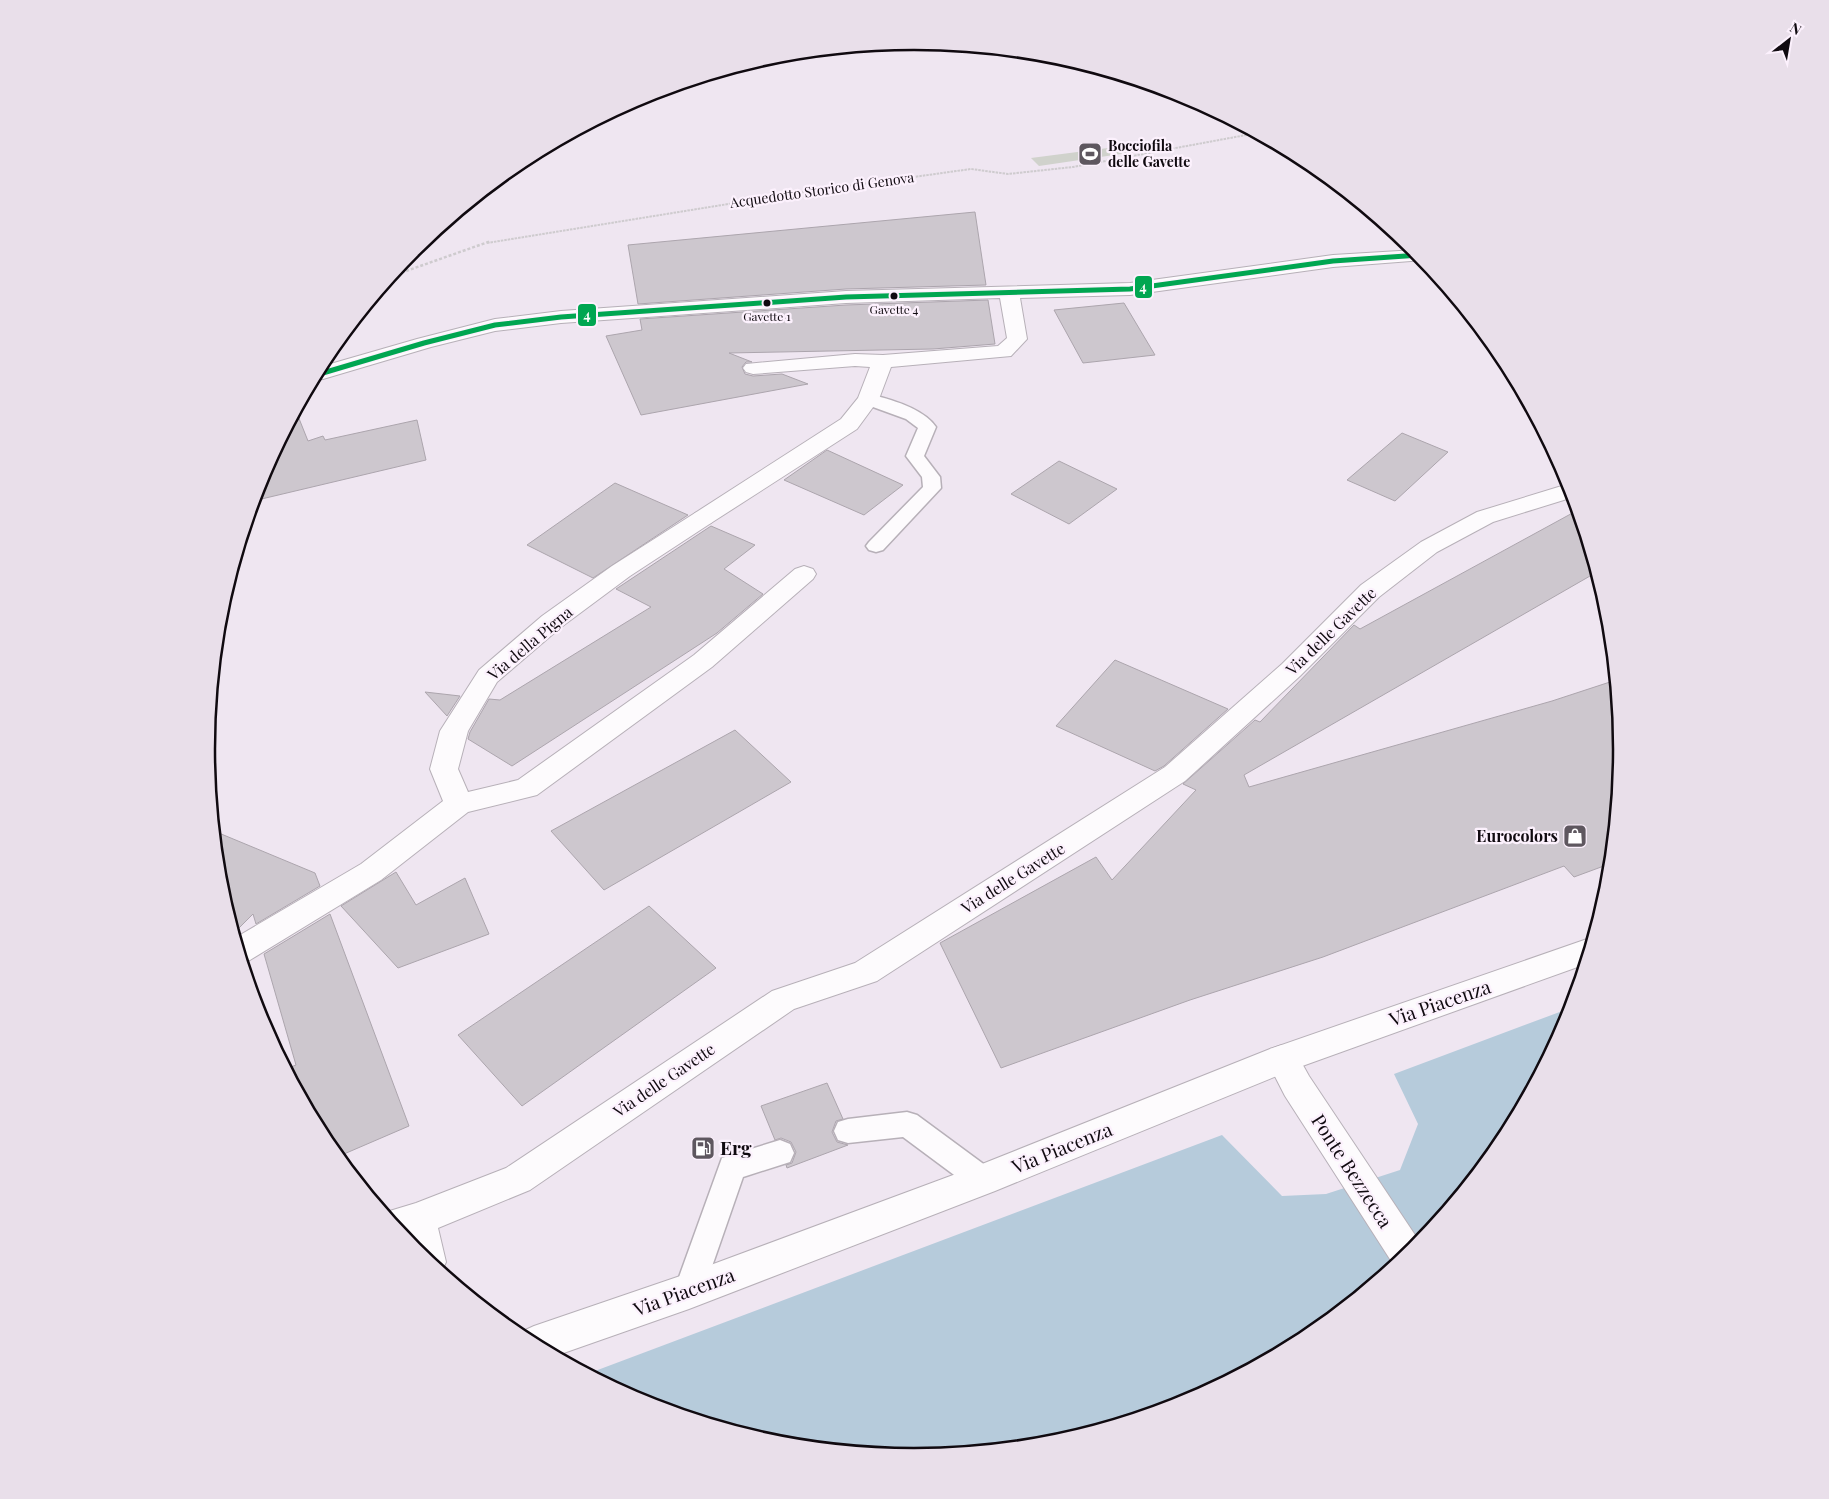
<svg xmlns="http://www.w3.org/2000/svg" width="1829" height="1499" font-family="'Playfair Display',serif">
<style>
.green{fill:#d0d2cc}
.water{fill:#b6cbdb}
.building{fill:#cdc7ce;stroke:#aca5ad}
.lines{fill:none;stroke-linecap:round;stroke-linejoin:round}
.service-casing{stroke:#b7b0b8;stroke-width:3}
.pedestrian-casing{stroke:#b7b0b8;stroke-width:2}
.minor-casing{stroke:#b7b0b8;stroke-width:2}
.secondary-casing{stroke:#b7b0b8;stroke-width:2}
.path-far1{stroke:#cecbce;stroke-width:2;stroke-dasharray:2.5 1;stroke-linecap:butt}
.path{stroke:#cecbce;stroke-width:2.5;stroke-dasharray:3 2;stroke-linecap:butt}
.service{fill:#fdfbfd;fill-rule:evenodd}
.pedestrian{fill:#fdfbfd;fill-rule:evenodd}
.minor{fill:#fdfbfd;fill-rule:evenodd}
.secondary{fill:#fdfbfd;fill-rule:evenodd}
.bus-1-casing{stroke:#fcf1fd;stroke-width:8}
.bus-1{stroke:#00a651;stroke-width:5}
.bus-dot{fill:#100a10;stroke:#fcf1fd;stroke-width:2}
.labels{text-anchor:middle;stroke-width:4.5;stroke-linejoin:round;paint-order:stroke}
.far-bus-label{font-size:12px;fill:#100a10;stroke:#fcf1fd}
.far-poi-label{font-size:14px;font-weight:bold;fill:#100a10;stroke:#fcf1fd;text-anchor:start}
.far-street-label{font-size:14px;fill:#100a10;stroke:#fcf1fd}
.street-label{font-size:16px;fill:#100a10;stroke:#fcf1fd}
.poi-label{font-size:16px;font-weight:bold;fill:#100a10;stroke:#fcf1fd;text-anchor:end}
.near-street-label{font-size:19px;fill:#100a10;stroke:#fcf1fd}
.near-poi-label{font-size:19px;font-weight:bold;fill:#100a10;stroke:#fcf1fd;text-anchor:start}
.rim{fill:none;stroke:#100a10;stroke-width:2.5}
.line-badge{stroke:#fcf1fd;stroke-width:2}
.badge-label{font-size:14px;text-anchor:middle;font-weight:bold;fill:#fff}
</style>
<rect width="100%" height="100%" fill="#efe6f1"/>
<path class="green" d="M1139 144 1148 150 1039 166 1031 158Z"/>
<path class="water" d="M1573 1007 1569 1021 1503 1143 1415 1251 1308 1339 1185 1404 1052 1444 914 1458 776 1444 643 1404 587 1374 1222 1135 1282 1196 1326 1194 1400 1170 1418 1124 1394 1074Z"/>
<path class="building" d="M975 212 986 285 846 289 638 304 628 245Z
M988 300 995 344 933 349 729 353 752 362H746L742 367 745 374 753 376 782 374 808 384 641 415 606 336 642 330 640 319 846 305Z
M1124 303 1155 355 1083 363 1054 310Z
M296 411 308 441 323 436 325 440 417 420 426 460 253 501 260 478Z
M1402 433 1448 452 1395 501 1347 480Z
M827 450 903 485 864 515 784 480Z
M1059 461 1117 489 1069 524 1011 494Z
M615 483 688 515 593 578 527 545Z
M1578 510 1597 572 1244 775 1249 787 1552 701 1616 680 1623 750 1612 863 1574 877 1564 866 1323 957 1190 1000 1001 1068 940 943 1096 857 1112 880 1196 790 1183 784 1255 720 1260 722 1354 625 1360 629Z
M711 526 755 545 724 569 763 594 717 633 512 766 468 739 470 732 489 699 500 700 651 607 616 589Z
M1115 660 1228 709 1164 766 1155 771 1056 726Z
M425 692 460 696 447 716Z
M735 730 791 782 604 890 551 831Z
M214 831 315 873 320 886 256 924 253 914 234 933 220 887Z
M396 872 416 905 465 878 489 934 398 968 341 906Z
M649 906 716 968 522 1106 458 1035Z
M330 914 409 1126 337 1157 325 1143 286 1069 296 1065 264 954Z
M827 1083 843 1119 836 1121 832 1132 837 1142 848 1145 787 1168 786 1165 792 1163 796 1152 791 1142 781 1138 775 1140 761 1106Z"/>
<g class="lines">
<g class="service-casing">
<path id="service" d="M868 394C890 399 923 408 936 427L924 456 940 477 941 488 883 550 876 552 869 550 866 546 869 542 923 487 922 477 906 456 918 428 906 419 862 403 859 399 862 395Z
M907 1112 917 1115 993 1171 997 1180 993 1189 983 1193 973 1189 903 1137 848 1143 838 1140 834 1131 838 1122 848 1119Z
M780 1140 790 1144 794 1153 790 1162 743 1177 700 1301 689 1305 678 1301 674 1291 722 1158Z"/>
</g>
<g class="pedestrian-casing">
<path id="pedestrian" d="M703 511 711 513 715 518 711 523 630 576 560 628 497 682 468 731 458 769 468 792 518 780 694 655 795 569 804 566 813 569 816 574 813 579 712 667 537 795 468 812 381 880 250 960 242 962 235 938 361 864 443 801 430 769 440 731 479 670 542 616 612 566 695 513Z"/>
</g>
<g class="minor-casing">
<path id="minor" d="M1416 250 1424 260 1333 267 1130 295 1020 298 1027 339 1011 356 891 367 879 399 857 429 711 523 703 525 695 523 691 518 695 513 841 419 858 398 870 367 855 366 753 374 746 372 743 368 746 364 855 354 883 355 998 346 1007 338 1000 298 846 303 561 323 495 331 431 347 323 379 313 380 320 367 417 339 495 319 561 311 846 291 1130 283 1333 255Z
M1565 485H1571L1575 498 1567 499 1493 522 1437 552 1379 597 1300 676 1185 781 877 981 794 1009 530 1190 438 1228 446 1262 441 1273 413 1250 383 1213 416 1203 506 1168 772 991 855 963 1165 767 1282 664 1361 585 1421 542 1477 512Z
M1282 1045 1294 1049 1309 1076 1421 1244 1395 1267 1285 1096 1266 1059 1270 1049Z"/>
</g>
<g class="secondary-casing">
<path id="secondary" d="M1590 938 1594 939 1586 964 1294 1069 995 1191 689 1309 555 1356 519 1336 521 1332 534 1326 689 1273 972 1168 1270 1049Z"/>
</g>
<path class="path-far1" d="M487 243 784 195 971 169 1008 174 1073 167 1257 133"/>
<path class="path" d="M392 276 491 241"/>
<use href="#service" class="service"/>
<use href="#pedestrian" class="pedestrian"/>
<use href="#minor" class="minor"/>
<use href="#secondary" class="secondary"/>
<g class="bus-1-casing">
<path id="bus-1" d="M316 375 424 343 495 325 561 317 846 297 1130 289 1333 261 1420 255"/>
</g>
<use href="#bus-1" class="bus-1"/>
</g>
<defs>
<g id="stadium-square" transform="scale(1.25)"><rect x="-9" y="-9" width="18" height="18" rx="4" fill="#5e575f" stroke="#fcf1fd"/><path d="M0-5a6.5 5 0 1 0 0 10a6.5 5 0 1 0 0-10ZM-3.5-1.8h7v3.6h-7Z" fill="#fff"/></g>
<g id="shop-square" transform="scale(1.25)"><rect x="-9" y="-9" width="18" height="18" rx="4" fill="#5e575f" stroke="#fcf1fd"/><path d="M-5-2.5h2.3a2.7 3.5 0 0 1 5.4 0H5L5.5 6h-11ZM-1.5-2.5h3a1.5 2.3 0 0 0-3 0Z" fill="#fff"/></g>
<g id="fuel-square" transform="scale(1.25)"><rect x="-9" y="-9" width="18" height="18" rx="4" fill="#5e575f" stroke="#fcf1fd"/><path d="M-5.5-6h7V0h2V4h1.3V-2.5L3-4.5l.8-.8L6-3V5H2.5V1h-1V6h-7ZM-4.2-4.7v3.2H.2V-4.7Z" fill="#fff"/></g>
</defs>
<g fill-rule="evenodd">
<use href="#stadium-square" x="1090" y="154"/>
<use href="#shop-square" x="1575" y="836"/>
<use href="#fuel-square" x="703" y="1148"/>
</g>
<g class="bus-dot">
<circle cx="894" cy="296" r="4.5"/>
<circle cx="767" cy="303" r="4.5"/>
</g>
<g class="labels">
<g class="far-bus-label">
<text x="894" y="314">Gavette 4</text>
<text x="767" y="321">Gavette 1</text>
</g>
<g class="far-poi-label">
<text x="1108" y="151">Bocciofila<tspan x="1108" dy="16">delle Gavette</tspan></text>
</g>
<g class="far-street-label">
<text transform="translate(822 190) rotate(-8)" y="5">Acquedotto Storico di Genova</text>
</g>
<g class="street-label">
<text transform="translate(1331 631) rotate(-44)" y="6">Via delle Gavette</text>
<text transform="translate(530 643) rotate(-40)" y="6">Via della Pigna</text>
<text transform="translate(1013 878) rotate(-32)" y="6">Via delle Gavette</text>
<text transform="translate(664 1080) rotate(-34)" y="6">Via delle Gavette</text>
</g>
<g class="poi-label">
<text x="1558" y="842">Eurocolors</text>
</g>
<g class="near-street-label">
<text transform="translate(1440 1003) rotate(-19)" y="7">Via Piacenza</text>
<text transform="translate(1062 1148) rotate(-22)" y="7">Via Piacenza</text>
<text transform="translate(1352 1171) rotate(57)" y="7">Ponte Bezzecca</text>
<text transform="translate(684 1292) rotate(-20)" y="7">Via Piacenza</text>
</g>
<g class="near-poi-label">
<text x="720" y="1155">Erg</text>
</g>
</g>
<path d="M0 0H1829V1499H0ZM215 749a699 699 0 1 1 1398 0a699 699 0 1 1-1398 0Z" fill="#e9dfea" fill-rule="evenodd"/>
<path class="rim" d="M215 749a699 699 0 1 1 1398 0a699 699 0 1 1-1398 0Z"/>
<g class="line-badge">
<rect x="1134" y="275" width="19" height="24" rx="5" fill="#00a651"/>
<rect x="577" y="303" width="20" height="24" rx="5" fill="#00a651"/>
</g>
<g class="badge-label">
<text x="1143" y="292">4</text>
<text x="587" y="320">4</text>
</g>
<g transform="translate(1789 40) rotate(31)" stroke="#fcf1fd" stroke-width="4" paint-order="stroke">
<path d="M0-4L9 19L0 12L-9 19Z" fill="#100a10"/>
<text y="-8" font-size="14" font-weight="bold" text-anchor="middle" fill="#100a10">N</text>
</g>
</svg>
